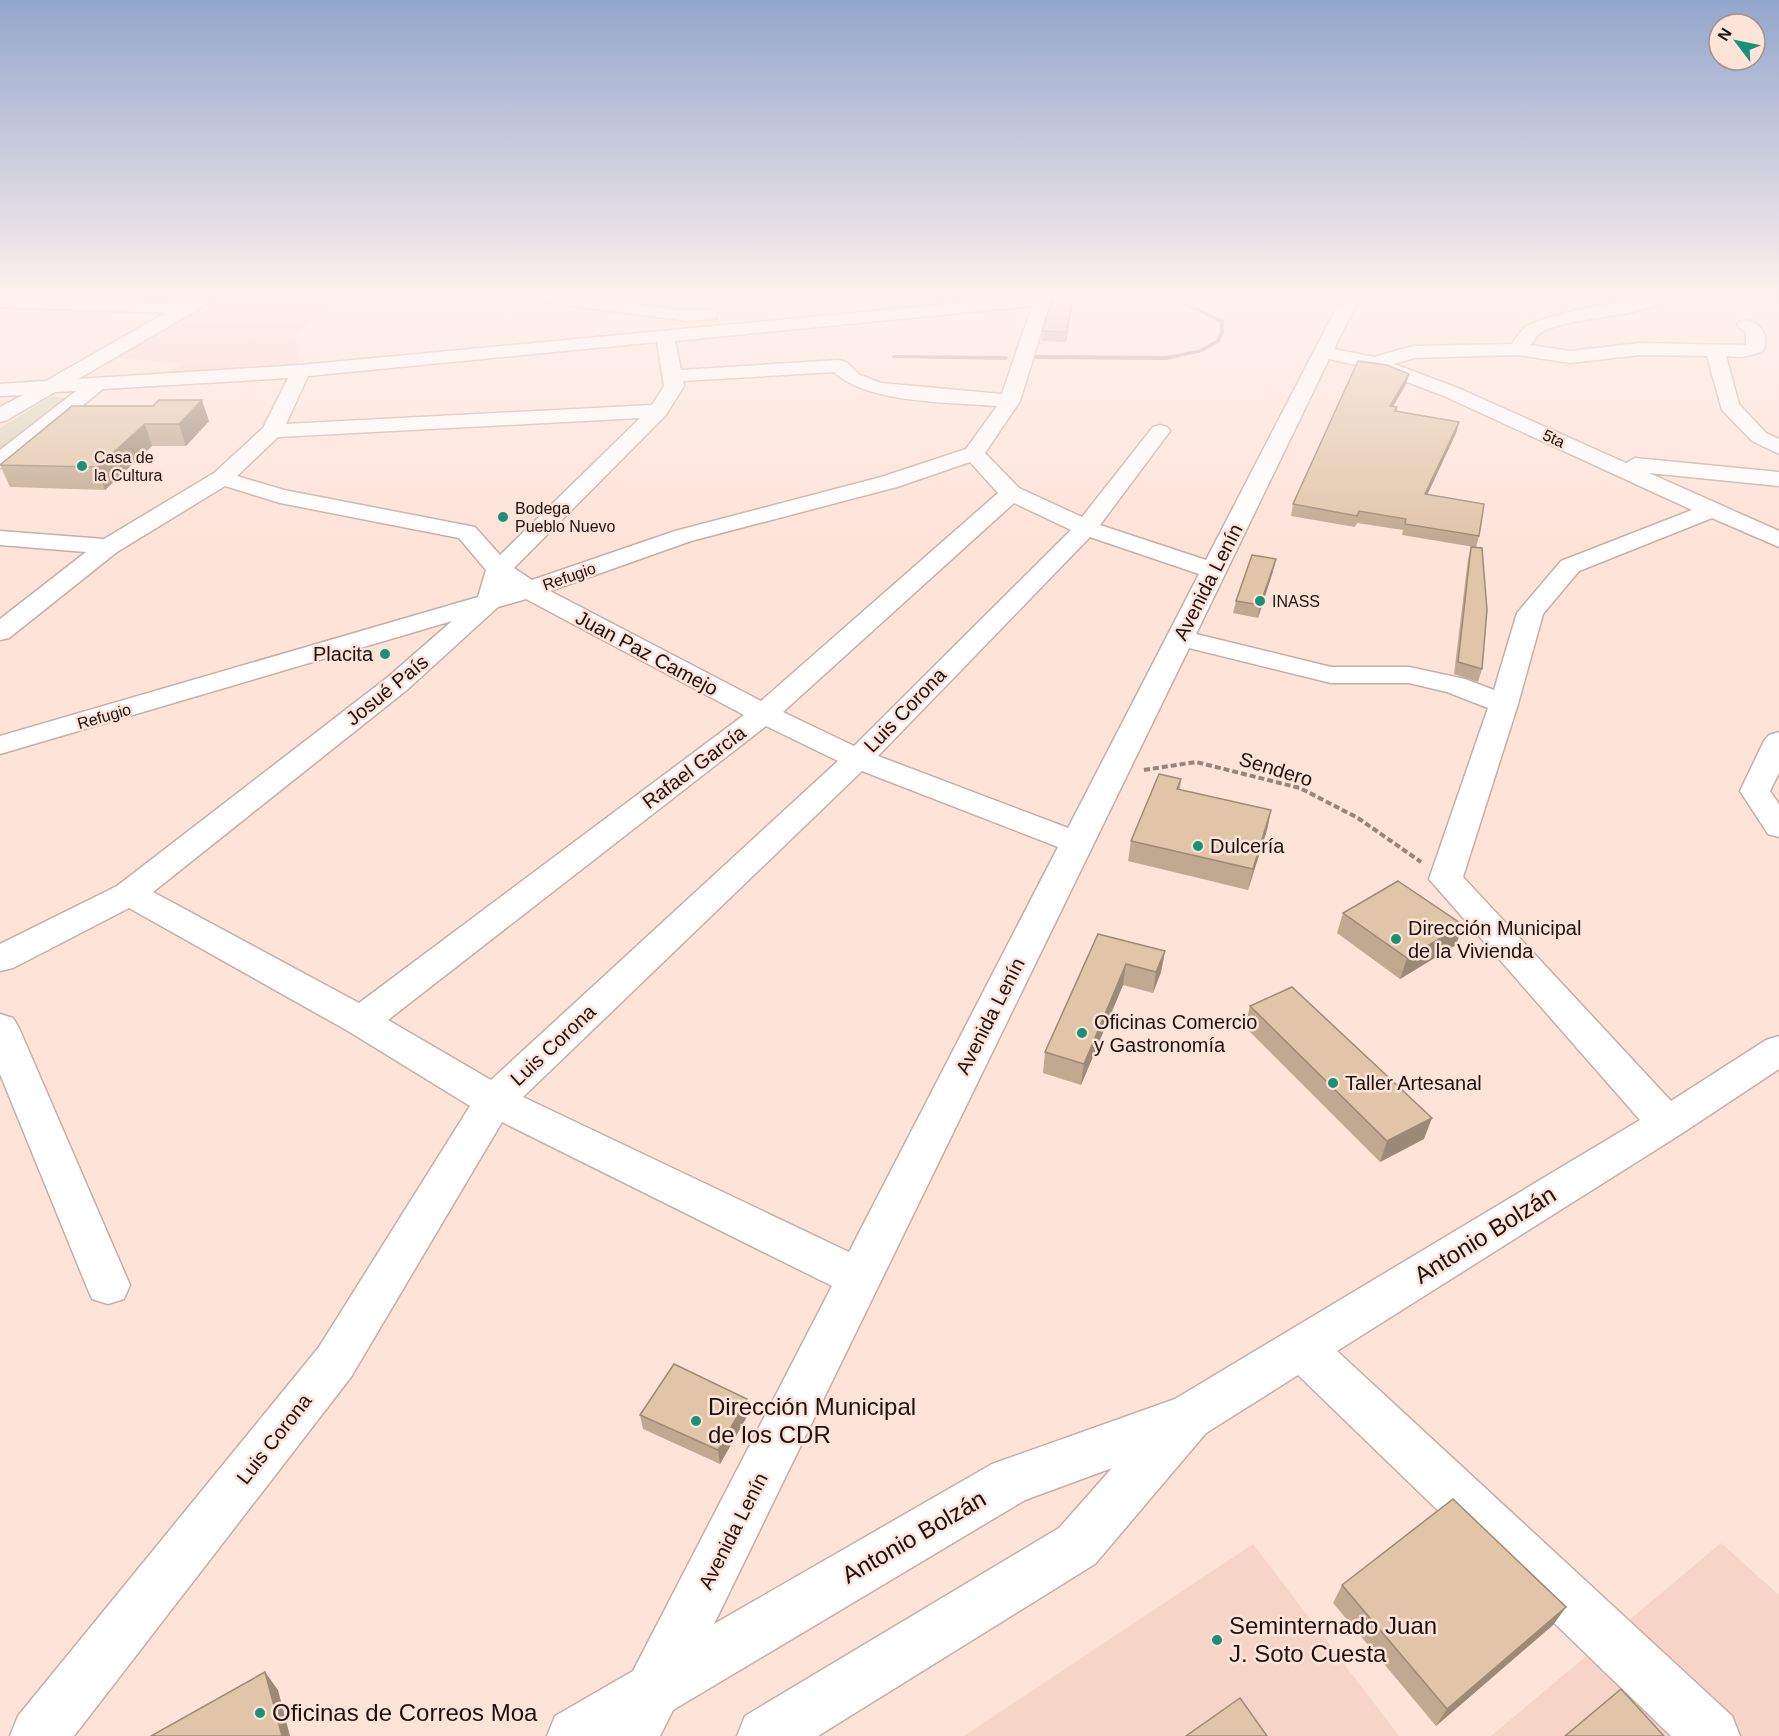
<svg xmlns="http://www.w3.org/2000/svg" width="1779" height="1736" font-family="Helvetica,sans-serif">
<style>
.built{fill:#f6d4c7}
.green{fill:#dbd4bc}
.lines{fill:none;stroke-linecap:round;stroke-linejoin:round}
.stream{fill:#b491a1;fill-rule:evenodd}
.minor-casing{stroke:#c7aea4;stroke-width:3}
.path{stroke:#97847d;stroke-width:4;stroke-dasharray:6 3;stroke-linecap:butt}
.minor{fill:#fff;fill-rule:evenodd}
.wall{fill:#c1a991}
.shaded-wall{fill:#9d8a76}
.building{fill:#e0c5a9;stroke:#9d8a76;stroke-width:1.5}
.poi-dot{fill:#1a9175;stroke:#fee3d9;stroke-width:2}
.labels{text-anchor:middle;stroke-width:5;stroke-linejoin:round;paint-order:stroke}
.far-street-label{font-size:16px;fill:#1c1310;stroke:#fee3d9}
.far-poi-label{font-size:16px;fill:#1c1310;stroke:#fee3d9;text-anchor:start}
.street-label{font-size:20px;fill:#1c1310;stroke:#fee3d9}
.poi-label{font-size:20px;fill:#1c1310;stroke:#fee3d9;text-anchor:start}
.near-street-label{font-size:24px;fill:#1c1310;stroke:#fee3d9}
.near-poi-label{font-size:24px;fill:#1c1310;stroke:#fee3d9;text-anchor:start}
</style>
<rect width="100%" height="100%" fill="#fee3d9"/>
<path class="built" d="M218 297H345L295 334 299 366 167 374 183 363 116 358Z
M1721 1543 1779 1595V1736H1491Z
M1253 1544 1399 1736H964Z"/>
<path class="green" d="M51 397 70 398 0 449V428Z"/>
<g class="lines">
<path class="stream" d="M1167 297H1173L1224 320V332L1220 342 1202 352 1166 360 1036 359 1033 357 1036 355 1166 356 1198 350 1216 340 1220 332V322Z
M894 355 1006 356 1009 358 1006 360 892 358V356Z"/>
<g class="minor-casing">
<path id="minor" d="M0 297 182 304 194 297H215L192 313 78 379 301 365 1021 297H1083L1080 301 1050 304 1020 401 985 453 1019 488 1082 517 1153 427 1160 425 1167 427 1170 431 1100 525 1206 560 1342 297H1360L1334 349 1374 357 1413 346 1512 344C1516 338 1521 330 1527 326 1549 313 1640 296 1666 297 1650 319 1565 315 1539 334 1536 337 1533 342 1530 345L1570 351 1640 343 1743 345H1746V333L1737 325 1740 321C1758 317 1772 336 1762 352L1743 357 1726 356 1739 404 1766 433 1779 439V454L1752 441 1722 410 1707 356 1640 355 1570 363 1517 355 1414 358 1394 364 1458 388 1626 463 1635 458 1779 472V486L1649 473 1779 531V547L1712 518 1579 571 1543 614 1518 704 1463 877 1671 1101 1766 1040 1779 1036V1069L1681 1134 1337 1351 1732 1716 1740 1736H1671L1298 1375 1206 1433 1095 1564 818 1736H737L745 1716 1059 1528 1112 1468 1025 1500 673 1710 660 1736H547L555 1716 633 1671 832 1286 502 1122 351 1377 74 1736H10L18 1716 319 1347 470 1106 348 1031 129 908 13 968 0 971V944L117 886 388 677 452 621 0 754V736L478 597 486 570 459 538 280 503 225 486 117 552 9 638 0 640V619L86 552 0 545V531L104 539 214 473 263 428 288 378 103 389 8 466 0 468V450L76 391 55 392 7 420 0 422V407L23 395 0 396V384L46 381 165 313 0 307ZM1032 306 1002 394 881 383 860 375 846 362 839 360 681 370 675 341ZM657 342 664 386 652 405 286 424 308 376ZM1329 359 1370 368 1444 396 1692 510 1561 561 1517 613 1494 690 1465 679 1409 667H1331L1196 634ZM834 372C868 404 950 402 997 406L966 449 881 477 675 531 532 580 514 568 666 415 684 386 683 381ZM640 418 500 555 475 527 284 490 237 476 278 437ZM970 462 998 493 761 701 550 591 691 541 897 487ZM1014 503 1071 530 854 746 783 712ZM1090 537 1199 574 1068 828 878 756ZM526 599 744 715 359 1003 153 892 408 689 498 607ZM1189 648 1331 683H1409L1447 692 1488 708 1429 879 1640 1120 1175 1399 992 1464 714 1624ZM766 726 838 761 491 1080 388 1020ZM862 771 1058 847 849 1252 523 1097Z
M535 297C584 295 631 303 678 310 691 311 703 308 715 311L718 315 715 319 687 321 544 302 538 301Z
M1779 732V773L1770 791 1779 804V837L1768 834 1740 791 1764 741 1769 735Z
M0 1014 13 1018 19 1028 130 1285 124 1299 108 1304 92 1299 86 1285 0 1074Z"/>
</g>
<path class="path" d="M1144 770 1196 762 1300 788 1358 818 1421 862"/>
<use href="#minor" class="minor"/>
</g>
<path class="wall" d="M135 297H171L162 301Z
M1073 297 1072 306 1066 342 1042 341V331Z
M1409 374 1406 384 1393 406 1397 407 1396 411 1459 422 1456 433 1427 495 1479 536 1476 547 1482 669 1478 682 1454 674 1468 559 1471 547H1474L1402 535 1403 530 1357 523 1355 527 1291 516 1293 504Z
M153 406 209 421 186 446H152L105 490 10 487 0 465Z
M1273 571 1258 618 1233 613 1236 601Z
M1181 779 1180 790 1271 810 1267 830 1248 890 1128 861 1131 841Z
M1343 913 1456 945 1400 979 1337 933Z
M1098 934 1165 951 1161 972 1153 993 1123 985 1081 1085 1043 1073 1045 1052Z
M1250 1006 1424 1139 1380 1162 1245 1027Z
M747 1399 749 1413 720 1464 643 1429 640 1415Z
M1342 1585 1566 1607 1553 1625 1436 1726 1333 1603Z"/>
<path class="shaded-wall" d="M161 297H171L162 301Z
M1073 297 1072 306 1066 342V332Z
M1409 374 1406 384 1387 417 1390 406Z
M202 400 209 421 186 446 179 424Z
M1459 422 1456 433 1422 506 1425 494Z
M145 424 152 446 105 490 97 467Z
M1276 559 1273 571 1258 618 1260 605Z
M1271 810 1267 830 1248 890 1253 869Z
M1463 925 1456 945 1400 979 1407 958Z
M1165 951 1161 972 1153 993 1156 972Z
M1126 964 1123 985 1081 1085 1084 1064Z
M1432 1118 1424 1139 1380 1162 1387 1141Z
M747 1399 749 1413 720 1464 718 1450Z
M1566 1607 1553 1625 1436 1726 1447 1709Z
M265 1672 278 1690 290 1736H282Z"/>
<path class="building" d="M1067 297H1073L1066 332 1042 331 1052 299Z
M1358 361 1387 365 1409 374 1390 406 1397 407 1395 411 1459 422 1425 494 1484 504 1479 536 1405 524 1406 519 1359 511 1357 516 1293 504Z
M159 400H202L179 424H145L97 467 0 465 72 406H153Z
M1471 547 1482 548 1487 610 1482 669 1458 662Z
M1252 555 1276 559 1260 605 1236 601Z
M1159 774 1181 779 1177 789 1271 810 1253 869 1131 841Z
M1398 881 1463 925 1407 958 1343 913Z
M1098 934 1165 951 1156 972 1126 964 1084 1064 1045 1052Z
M1292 987 1432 1118 1387 1141 1250 1006Z
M674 1364 747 1399 718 1450 640 1415Z
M1453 1499 1566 1607 1447 1709 1342 1585Z
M265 1672 282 1736H151Z
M1621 1689 1664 1736H1565Z
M1240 1698 1267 1736H1186Z"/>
<linearGradient id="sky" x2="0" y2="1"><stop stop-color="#93a6cc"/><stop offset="0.55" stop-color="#fff2ee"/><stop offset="1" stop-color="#fff2ee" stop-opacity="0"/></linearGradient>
<rect width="1779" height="540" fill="url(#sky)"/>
<g class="poi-dot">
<circle cx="82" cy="466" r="6"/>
<circle cx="503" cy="517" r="6"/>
<circle cx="1260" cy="601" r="6"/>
<circle cx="385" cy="654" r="6"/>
<circle cx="1198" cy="846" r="6"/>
<circle cx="1396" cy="939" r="6"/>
<circle cx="1082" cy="1033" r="6"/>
<circle cx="1333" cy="1083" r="6"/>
<circle cx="696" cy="1421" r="6"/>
<circle cx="1217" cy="1640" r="6"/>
<circle cx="260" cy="1713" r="6"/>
</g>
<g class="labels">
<g class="far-street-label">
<text transform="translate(1554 438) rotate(24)" y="6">5ta</text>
<text transform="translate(569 576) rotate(-19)" y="6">Refugio</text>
<text transform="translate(104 716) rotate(-16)" y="6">Refugio</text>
</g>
<g class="far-poi-label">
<text x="94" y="463">Casa de<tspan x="94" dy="18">la Cultura</tspan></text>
<text x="515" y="514">Bodega<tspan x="515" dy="18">Pueblo Nuevo</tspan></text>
<text x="1272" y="607">INASS</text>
</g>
<g class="street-label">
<text transform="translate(1208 582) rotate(-63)" y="7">Avenida Lenín</text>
<text transform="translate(647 653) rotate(28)" y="7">Juan Paz Camejo</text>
<text transform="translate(387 690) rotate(-39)" y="7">Josué País</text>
<text transform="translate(905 710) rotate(-46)" y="7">Luis Corona</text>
<text transform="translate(694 767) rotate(-37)" y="7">Rafael García</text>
<text transform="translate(1276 769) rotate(17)" y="7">Sendero</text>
<text transform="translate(990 1016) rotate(-63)" y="7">Avenida Lenín</text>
<text transform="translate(553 1045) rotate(-43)" y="7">Luis Corona</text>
<text transform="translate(274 1439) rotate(-52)" y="7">Luis Corona</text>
<text transform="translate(733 1531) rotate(-63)" y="7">Avenida Lenín</text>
</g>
<g class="poi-label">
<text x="373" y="661" text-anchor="end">Placita</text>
<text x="1210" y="853">Dulcería</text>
<text x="1408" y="935">Dirección Municipal<tspan x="1408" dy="23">de la Vivienda</tspan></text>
<text x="1094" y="1029">Oficinas Comercio<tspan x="1094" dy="23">y Gastronomía</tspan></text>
<text x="1345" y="1090">Taller Artesanal</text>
</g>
<g class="near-street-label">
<text transform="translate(1485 1235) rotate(-32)" y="8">Antonio Bolzán</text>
<text transform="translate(914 1537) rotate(-30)" y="8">Antonio Bolzán</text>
</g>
<g class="near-poi-label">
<text x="708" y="1415">Dirección Municipal<tspan x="708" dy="28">de los CDR</tspan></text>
<text x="1229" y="1634">Seminternado Juan<tspan x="1229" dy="28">J. Soto Cuesta</tspan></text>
<text x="272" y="1721">Oficinas de Correos Moa</text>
</g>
</g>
<g transform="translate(1737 42) rotate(302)"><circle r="28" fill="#fee3d9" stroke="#a49089" stroke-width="1.5"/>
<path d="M0-4.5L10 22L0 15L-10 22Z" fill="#1a9175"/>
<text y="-9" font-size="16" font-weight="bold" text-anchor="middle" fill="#1c1310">N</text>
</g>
</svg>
